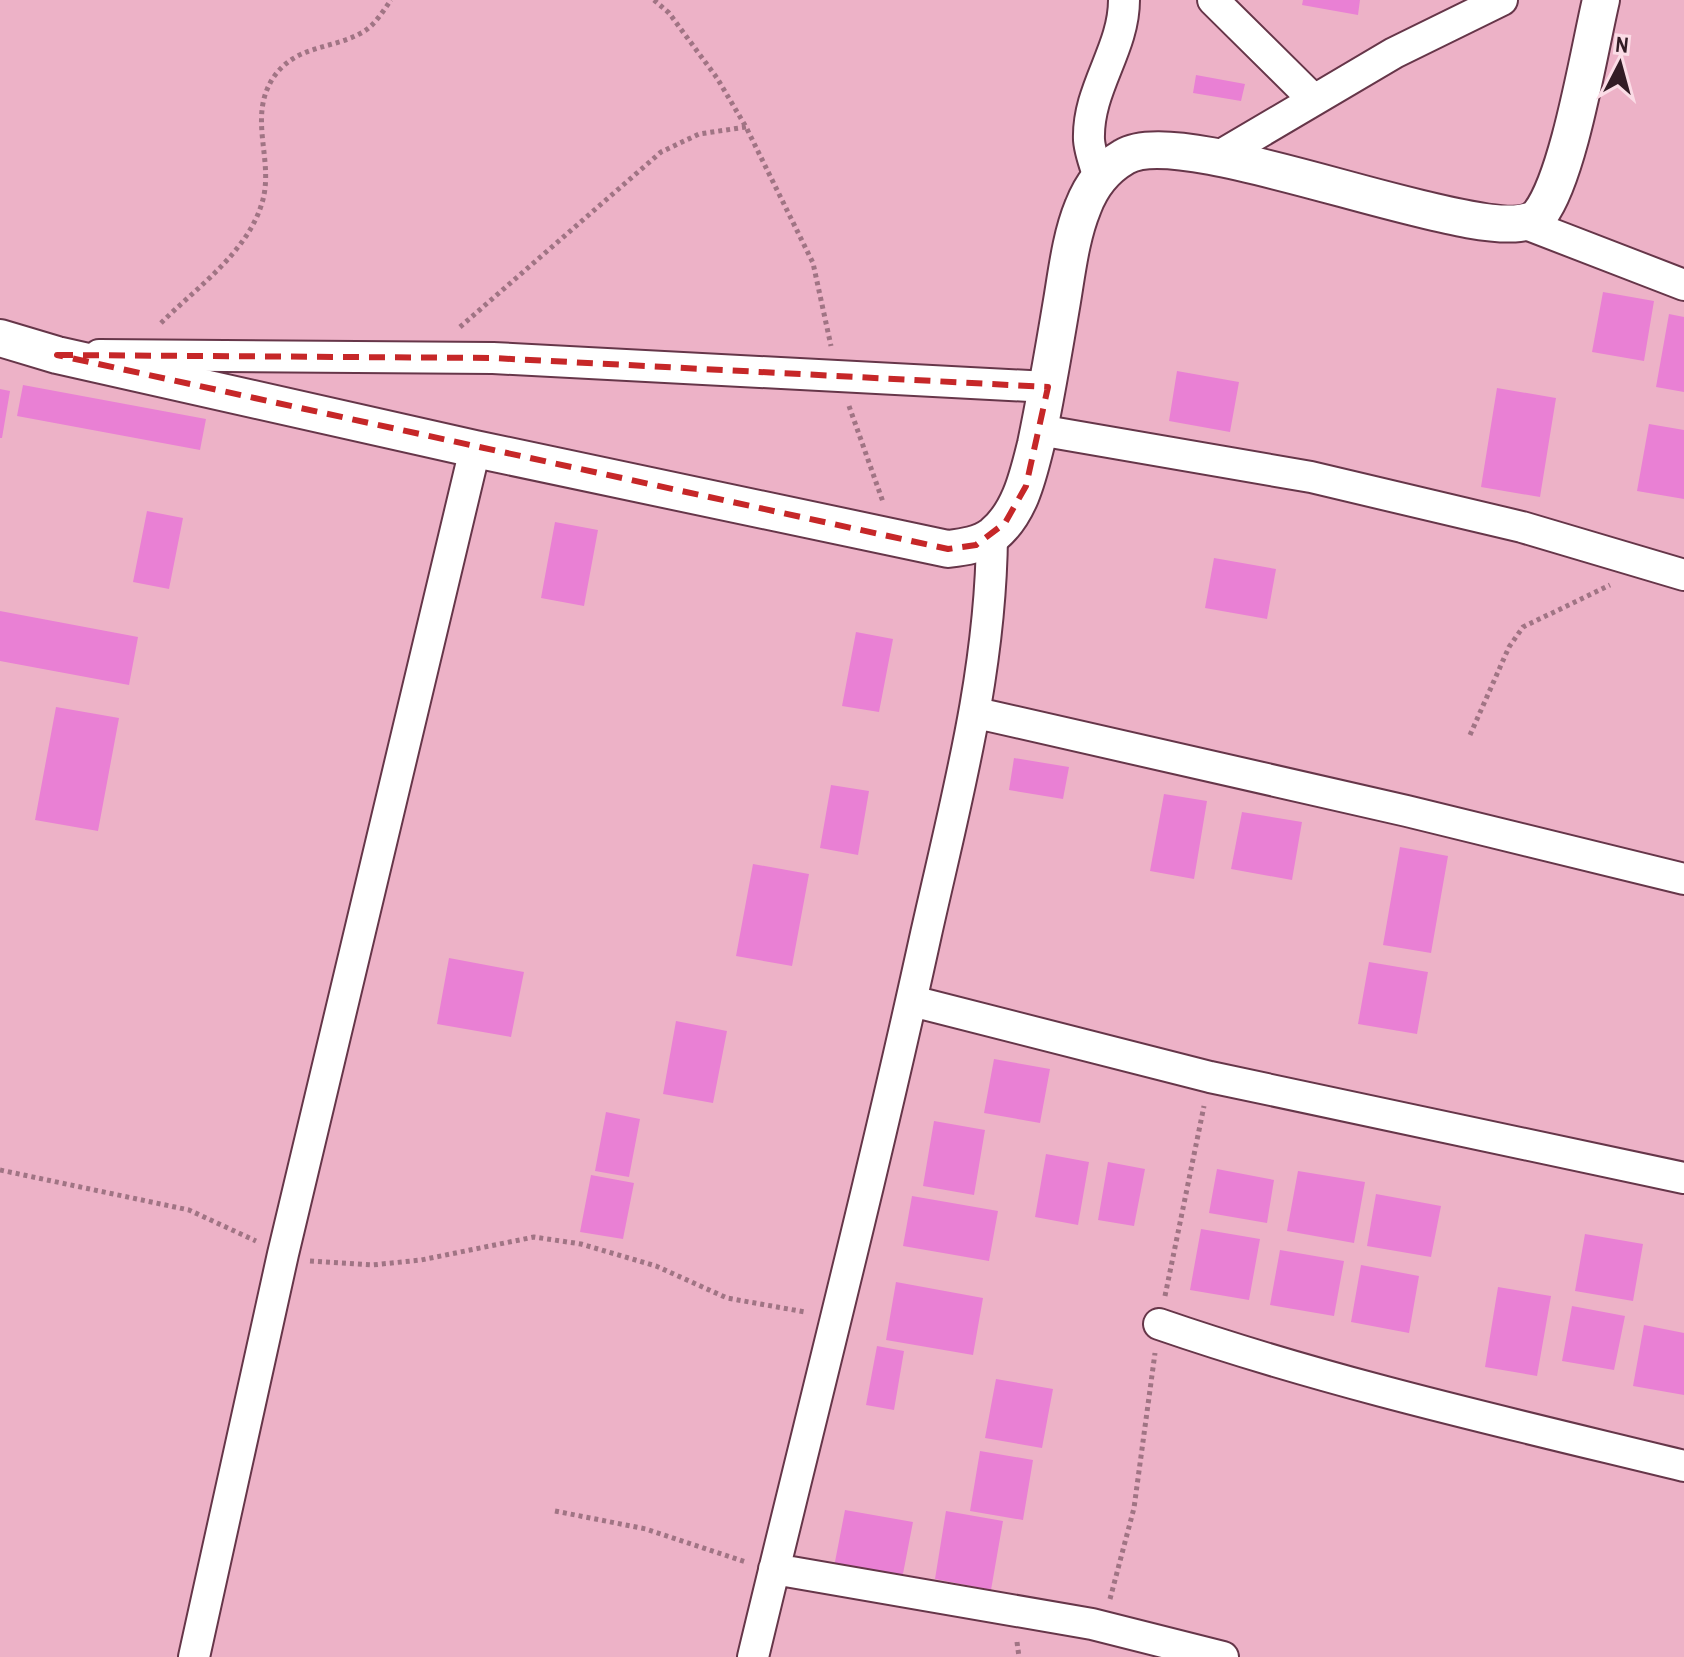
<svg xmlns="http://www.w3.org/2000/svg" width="1684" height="1657" font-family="'Archivo Narrow',sans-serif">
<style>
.building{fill:#e980d4}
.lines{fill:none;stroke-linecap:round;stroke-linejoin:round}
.minor-casing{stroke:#663649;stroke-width:34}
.tertiary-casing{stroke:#663649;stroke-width:40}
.path{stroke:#a07484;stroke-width:5;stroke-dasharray:4 4;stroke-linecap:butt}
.minor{stroke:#fff;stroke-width:30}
.tertiary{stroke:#fff;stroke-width:36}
.marked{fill:none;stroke:#c62728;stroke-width:6;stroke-dasharray:16 10;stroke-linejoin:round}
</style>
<rect width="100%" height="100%" fill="#edb2c7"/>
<path class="building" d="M1303 0H1360L1358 15 1302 5Z
M1196 75 1245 84 1241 101 1193 93Z
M1603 292 1654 301 1644 361 1592 352Z
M1669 314 1684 317V392L1656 387Z
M1177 371 1239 382 1230 432 1169 421Z
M23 385 206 419 200 450 17 416Z
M1497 388 1556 398 1540 497 1481 487Z
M0 389 10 391 2 438H0Z
M1649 424 1684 430V499L1637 491Z
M147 511 183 518 169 589 133 582Z
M555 522 598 530 584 606 541 598Z
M1214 558 1276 569 1267 619 1205 608Z
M0 611 138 637 129 685 0 661Z
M856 632 893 639 879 712 842 706Z
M56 707 119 718 98 831 35 820Z
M1014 758 1069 767 1063 799 1009 790Z
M831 785 869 791 858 855 820 848Z
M1164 794 1207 801 1194 879 1150 871Z
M1242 812 1302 822 1292 880 1231 869Z
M1400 847 1448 856 1431 953 1383 945Z
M753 864 809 874 792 966 736 956Z
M449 958 524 972 511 1037 437 1024Z
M1369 962 1428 972 1417 1034 1358 1024Z
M676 1021 727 1031 713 1103 663 1094Z
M994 1059 1050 1069 1040 1123 984 1113Z
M606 1112 640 1119 629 1177 595 1171Z
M934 1121 985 1130 974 1195 923 1186Z
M1046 1154 1089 1162 1078 1225 1035 1217Z
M1108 1162 1145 1169 1134 1226 1098 1220Z
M1217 1169 1274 1180 1267 1223 1209 1213Z
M1298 1171 1365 1182 1354 1243 1287 1231Z
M591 1175 634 1183 623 1239 580 1232Z
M1376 1194 1441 1206 1431 1257 1367 1246Z
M912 1196 998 1211 989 1261 903 1246Z
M1201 1229 1260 1239 1249 1300 1190 1290Z
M1585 1234 1643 1244 1633 1301 1575 1291Z
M1280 1250 1344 1261 1334 1316 1270 1305Z
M1361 1265 1419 1276 1409 1333 1351 1322Z
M896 1282 983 1298 973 1355 886 1340Z
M1498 1287 1551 1296 1537 1376 1485 1367Z
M1572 1306 1625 1316 1614 1370 1562 1361Z
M1644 1325 1684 1333V1395L1633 1386Z
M877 1346 904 1351 894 1410 866 1405Z
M996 1379 1053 1389 1042 1448 985 1438Z
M980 1451 1033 1460 1023 1520 970 1511Z
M845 1510 913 1522 902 1579 834 1567Z
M946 1511 1003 1521 991 1590 935 1579Z"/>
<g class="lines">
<g class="minor-casing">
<path id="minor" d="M1213 0 1314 100
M1216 158 1394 53 1502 0
M1099 177C1095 166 1090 152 1089 140 1087 89 1124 50 1124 0
M1526 224 1684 285
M99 355 493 358 1048 387
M1039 430 1311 477 1522 527 1684 575
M977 713 1407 811 1684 879
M912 1001 1210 1077 1684 1178
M1159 1324C1330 1383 1508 1423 1684 1466
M774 1569 1092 1624 1223 1657
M194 1657 283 1254 475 449
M753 1657C811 1416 873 1176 926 934 956 800 991 673 992 535"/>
</g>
<g class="tertiary-casing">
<path id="tertiary" d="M0 338 57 355 475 449 948 549C964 547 980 545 993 535 1020 513 1028 476 1036 444 1046 396 1054 349 1062 301 1067 271 1071 236 1083 207 1091 186 1105 168 1124 157 1188 118 1505 261 1540 214 1569 176 1589 51 1601 0"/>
</g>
<path class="path" d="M654 0 669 13 717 78 746 127 813 263 831 346
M161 323C196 288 247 253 262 203 275 160 247 119 273 78 296 44 332 50 363 32 375 25 383 11 391 0
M460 327 661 152 699 134 746 127
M849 406 883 502
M1470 735 1509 647 1523 627 1610 585
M0 1170 189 1210 256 1241
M310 1261 372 1265 421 1260 534 1237 581 1244 656 1266 727 1298 805 1312
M1165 1296 1204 1106
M555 1511 646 1529 746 1562
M1110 1599 1134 1508 1155 1353
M1017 1642 1019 1657"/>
<use href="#minor" class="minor"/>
<use href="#tertiary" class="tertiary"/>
</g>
<path class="marked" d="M57 355 493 358 1048 387 1026 486 1005 523 976 545 948 549Z"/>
<g transform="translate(1620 64) rotate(6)" stroke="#fbdce6" stroke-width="6" paint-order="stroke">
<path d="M0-6L14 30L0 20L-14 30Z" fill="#321c25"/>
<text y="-12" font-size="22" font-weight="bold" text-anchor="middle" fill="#321c25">N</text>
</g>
</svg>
